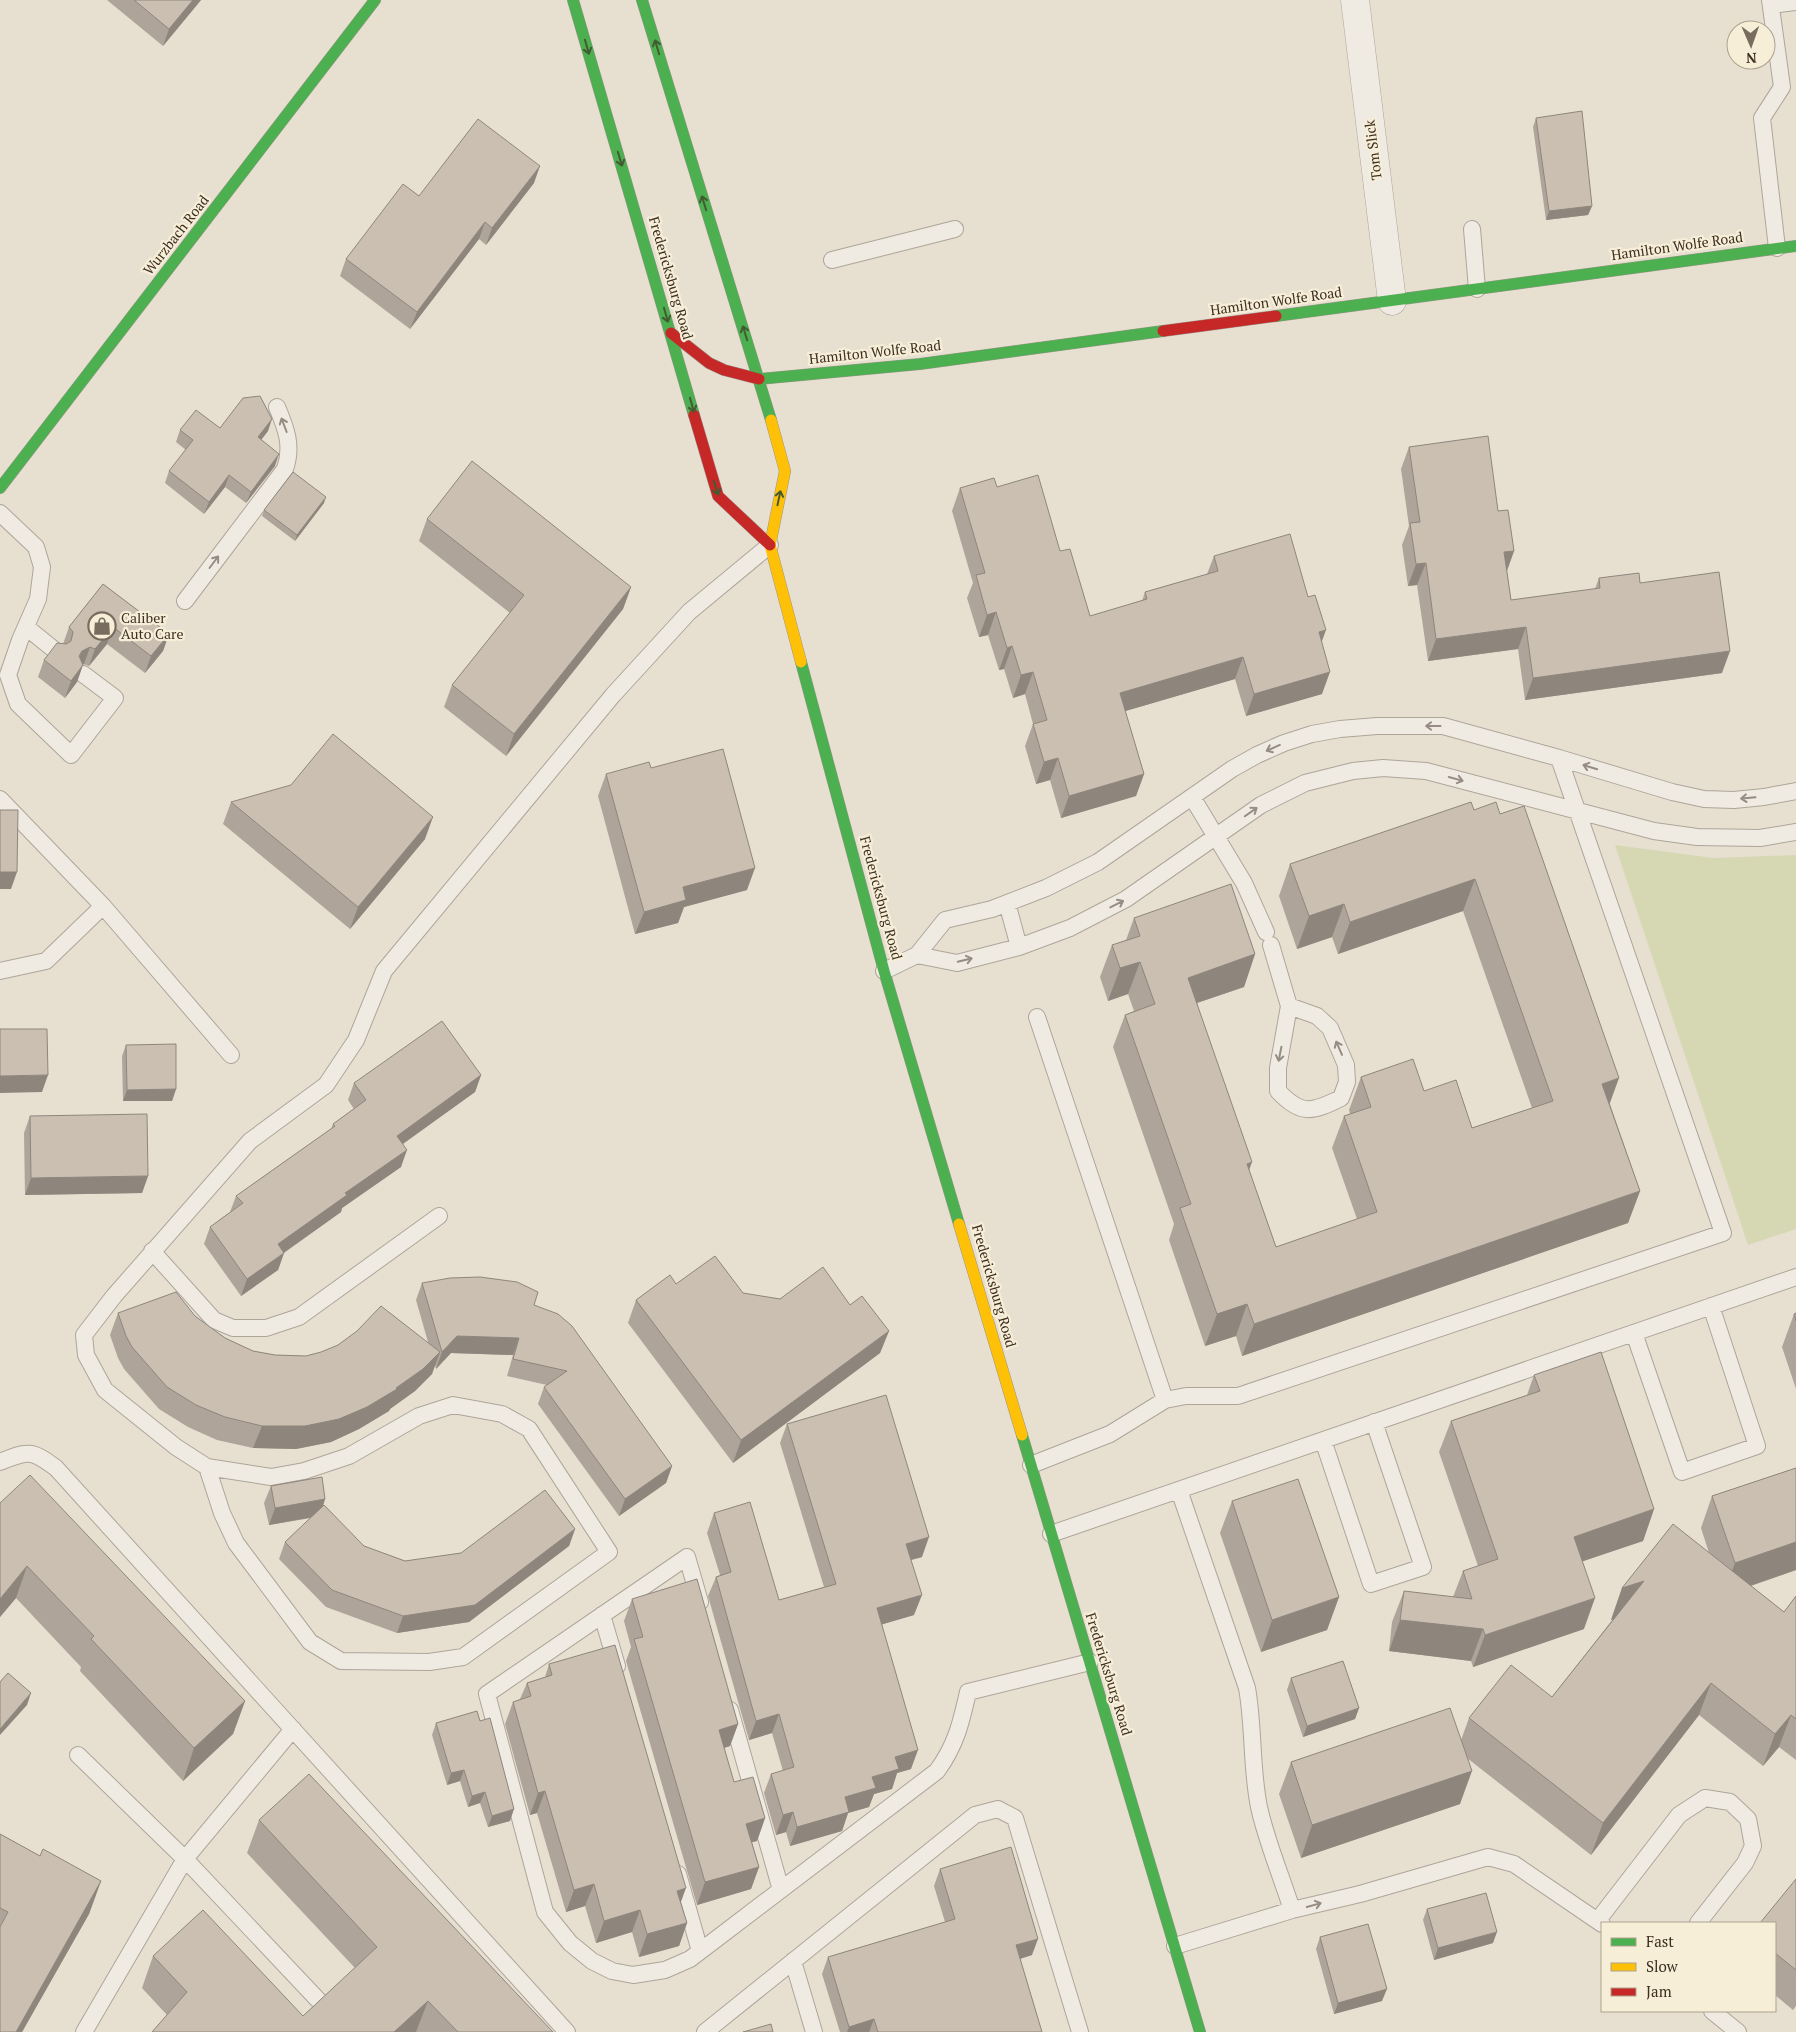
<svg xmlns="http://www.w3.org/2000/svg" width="1796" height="2032" font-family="'PT Serif',serif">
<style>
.green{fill:#d6d7b3}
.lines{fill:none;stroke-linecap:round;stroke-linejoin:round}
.lane-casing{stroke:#ada599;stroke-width:18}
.street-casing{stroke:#ada599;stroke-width:29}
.fast-casing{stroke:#9c958a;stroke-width:12}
.slow-casing{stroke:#9c958a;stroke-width:12}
.jam-casing{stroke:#9c958a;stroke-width:12}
.lane{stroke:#efebe3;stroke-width:16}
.street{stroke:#efebe3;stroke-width:28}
.fast{stroke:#4caf50;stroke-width:11}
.slow{stroke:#ffc107;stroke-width:11}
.jam{stroke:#c62828;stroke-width:11}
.wall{fill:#afa499}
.shaded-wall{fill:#8e867d}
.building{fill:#cbbfb2;stroke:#8e867d}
.oneway{stroke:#425b31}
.oneway2{stroke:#968c82}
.labels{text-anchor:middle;stroke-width:4.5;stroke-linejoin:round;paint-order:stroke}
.street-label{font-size:14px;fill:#3d2e20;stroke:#f7eed8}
.poi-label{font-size:14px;fill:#3d2e20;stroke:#f7eed8;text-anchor:start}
</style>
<rect width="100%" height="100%" fill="#e7e0d1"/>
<path class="green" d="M1615 845 1713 858 1796 855V1229L1748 1245Z"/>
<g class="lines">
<g class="lane-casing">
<path id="lane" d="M1770 0 1782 87 1762 118 1777 248
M1771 5 1796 2
M1472 229 1477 289
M832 260 955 229
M0 513 36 547 42 567 38 599 20 640 8 675 18 704 71 755 115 698 83 674
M185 601 285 469C293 446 286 428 277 407
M26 627 57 652
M1192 797 1244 883 1266 932
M0 799 103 906
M1007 903 1019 947
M1271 945 1289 1006 1278 1068V1091C1301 1116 1313 1112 1341 1098L1347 1082 1346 1065 1330 1028 1317 1016 1289 1006
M917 955 957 963 1019 947 1070 928 1126 899 1261 805 1305 783 1353 771 1383 768 1426 771 1654 831 1697 837 1760 838 1796 832
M0 971 46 961 103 906 231 1055
M884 971 917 955 945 920 992 909 1046 888 1098 862 1232 769 1257 755 1284 743 1312 734 1340 729 1377 726H1443L1559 758 1672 792 1704 799 1734 800 1764 797 1796 791
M1037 1017 1165 1400
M152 1251 214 1320 233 1328H266L299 1317 439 1216
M1634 1333 1682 1472 1757 1446 1711 1306
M1323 1440 1371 1584 1423 1567 1374 1422
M0 1462C28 1450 32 1450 56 1468L567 2032
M1031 1465 1110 1434 1165 1400 1186 1396H1238L1723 1233 1559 758
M207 1467 222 1513 236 1543 310 1642 341 1661 429 1662 463 1657 609 1552 529 1429 502 1414 453 1405 419 1416 349 1456 304 1471 271 1477 207 1467 176 1447 105 1390 86 1355 84 1335 114 1296 250 1141 326 1085 356 1040 384 971 613 695 689 612 770 545
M1179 1490 1247 1688C1254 1727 1251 1768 1259 1807 1266 1840 1282 1878 1292 1910
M1051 1534 1796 1277
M700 1602 687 1557 487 1694 545 1912 570 1943 592 1961 612 1971 633 1975 665 1970 690 1959 937 1771C956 1745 961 1723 968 1692L1090 1662
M602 1615 617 1666
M730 1710 781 1890
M78 1755 185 1859 319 2001
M678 1874 700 1951
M1598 1920 1679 1815 1705 1798 1730 1802 1748 1819 1753 1846 1745 1863 1698 1923
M1175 1946 1292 1910 1360 1894 1488 1857 1514 1864 1602 1924
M793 1961 814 2032
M1712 2011 1738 2032
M84 2032 185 1859 293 1729
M705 2032 975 1815 998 1809 1015 1818 1080 2032"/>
</g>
<g class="street-casing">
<path id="street" d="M1355 0 1392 301"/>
</g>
<g class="fast-casing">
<path id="fast" d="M573 0 694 415
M642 0 771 420
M1276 316 1796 246
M759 379 920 364 1163 331
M0 488 375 0
M801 662 884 971 959 1224
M1022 1435 1200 2032"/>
</g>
<g class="slow-casing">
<path id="slow" d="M771 420 785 471 770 545 801 662
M959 1224 1022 1435"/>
</g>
<g class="jam-casing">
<path id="jam" d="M1163 331 1276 316
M671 333 709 363 724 370 759 379
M694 415 718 496 770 545"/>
</g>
<use href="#lane" class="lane"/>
<use href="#street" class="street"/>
<use href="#fast" class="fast"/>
<use href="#slow" class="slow"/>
<use href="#jam" class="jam"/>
</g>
<path class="wall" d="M107 0H201L163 46Z
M1536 118 1592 206 1588 215 1546 220 1533 127Z
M534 183 486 245 479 239 410 329 340 276 346 259 419 196Z
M220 428 268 431 261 440 275 466 246 503 225 487 204 514 165 483 169 471 186 450 176 442 180 430Z
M1409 447 1498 511 1514 551 1507 571 1511 600 1595 589 1599 578 1640 583 1722 673 1525 700 1518 649 1428 661 1417 585 1408 586 1402 545 1409 526 1401 469Z
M997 487 1060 551 1090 616 1142 601 1145 592 1207 574 1214 556 1322 642V694L1246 716 1235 679 1125 711 1144 774 1136 796 1061 818 1050 780 1036 784 1025 746 1033 724 1025 694 1013 698 1004 669 999 670 988 635 979 637 967 598 973 583 952 511 960 488Z
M324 503 295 541 262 516 264 510Z
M427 519 631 587 623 609 506 756 444 707 452 685 510 613 419 541Z
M103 584 169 634 163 651 145 673 107 644 89 666 83 664 77 682 65 698 38 677 44 660 63 644 69 627Z
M606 774 747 890 684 907 678 923 635 934 598 796Z
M231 802 425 839 350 929 223 824Z
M1474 810 1500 814 1610 1104 1640 1191 1628 1223 1242 1356 1236 1336 1205 1346 1169 1240 1174 1224 1113 1047 1125 1015 1134 1011 1128 994 1108 1001 1100 977 1112 945 1126 940 1134 918 1255 954 1244 987 1197 1003 1249 1170 1276 1247 1357 1219 1332 1148 1344 1116 1350 1114 1349 1110 1361 1077 1424 1091 1472 1128 1532 1108 1463 911 1338 954 1332 937 1297 949 1279 896 1290 864Z
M126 1045 176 1089 172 1101H123L122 1056Z
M481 1075 475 1092 403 1144 401 1167 342 1208 341 1212 284 1253 278 1270 241 1296 204 1244 210 1227 230 1212 236 1196 331 1129 333 1124 354 1109 348 1100 354 1083Z
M30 1116 148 1176 142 1193 25 1195 24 1133Z
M422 1283 534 1305 672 1466 666 1483 619 1516 538 1404 544 1387 547 1385 507 1376 513 1355 451 1353 436 1369 435 1365 432 1374 415 1391 390 1409 389 1411 359 1429 331 1442 296 1449 253 1448 217 1440 188 1427 159 1409 124 1369 118 1358 110 1335 118 1313 195 1316 225 1338 253 1351 275 1355 306 1356 428 1342 416 1300Z
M676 1284 780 1299 850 1305 889 1331 880 1353 733 1463 628 1323 636 1300Z
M1796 1313V1389L1782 1347 1794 1314Z
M1534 1375 1654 1509 1643 1541 1582 1561 1584 1629 1473 1667 1471 1661 1389 1651 1392 1622 1404 1591 1453 1597 1463 1571 1478 1566 1439 1452 1451 1421 1527 1395Z
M787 1424 922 1557 911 1560 914 1615 882 1624 911 1769 897 1773 892 1789 874 1794 869 1807 848 1813 842 1831 790 1846 786 1832 776 1835 764 1793 771 1774 783 1771 772 1733 749 1740 708 1596 716 1577 720 1575 707 1533 714 1513 779 1600 824 1587 780 1443Z
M1796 1468V1570L1751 1586 1784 1612 1796 1596V1760L1779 1747 1763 1766 1699 1715 1591 1855 1467 1758 1460 1804 1301 1858 1279 1794 1291 1762 1461 1740 1469 1718 1552 1697 1613 1619 1611 1620 1622 1588 1709 1553 1701 1528 1712 1496Z
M271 1486 325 1499 323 1507 364 1546 405 1561 461 1553 575 1529 569 1546 469 1622 397 1633 326 1607 279 1559 285 1542 311 1518 269 1525 264 1503Z
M1232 1501 1339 1597 1327 1630 1261 1652 1220 1533Z
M0 1503 245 1701 233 1734 183 1781 80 1671 81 1667 16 1598 0 1617Z
M632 1599 738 1724 730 1746 724 1748 734 1782 765 1818 757 1841 752 1842 759 1867 751 1889 697 1905 626 1661 631 1647 624 1621Z
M549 1664 681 1902 687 1923 679 1946 639 1957 632 1932 596 1943 585 1906 566 1912 537 1813 530 1815 505 1724 513 1702 520 1699 527 1683 545 1677Z
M1291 1678 1359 1708 1355 1719 1303 1737 1287 1690Z
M436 1723 510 1821 488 1827 480 1803 468 1807 460 1781 447 1785 432 1735Z
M259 1820 553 2032H152L167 2015 142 1988 153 1956 303 2016 355 1968 247 1853Z
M0 1834 40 1856 101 1881 89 1914 22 2032H0Z
M940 1869 1032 1955 1020 1959 1042 2032H840L822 1974 828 1957 945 1922 934 1886Z
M1796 1879V2006L1793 2010 1775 1995V1923Z
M1427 1909 1493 1943 1434 1960 1423 1920Z
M1320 1937 1382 2001 1334 2014 1316 1949Z"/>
<path class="shaded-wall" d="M193 0H201L163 46 169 29Z
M540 166 534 183 486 245 492 228Z
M1592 206 1588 215 1546 220 1549 211Z
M485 222 479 239 410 329 417 312Z
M272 419 268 431 254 449 258 437Z
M279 454 275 466 246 503 251 492Z
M229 475 225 487 204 514 209 502Z
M326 497 324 503 295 541 297 535Z
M1514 551 1506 573 1504 552Z
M1426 563 1417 585 1408 586 1416 564Z
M631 587 623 609 506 756 514 734Z
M996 612 988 635 979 637 987 615Z
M113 627 107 644 89 666 95 649Z
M1526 627 1518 649 1428 661 1436 639Z
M1326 630 1318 652 1319 632Z
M169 634 163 651 145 673 151 656Z
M1012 646 1004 669 999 670 1007 648Z
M90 647 84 664 75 668 82 651Z
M1730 651 1722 673 1525 700 1533 678Z
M1243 657 1235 679 1112 715 1120 693Z
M83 665 77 682 65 698 71 681Z
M1033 672 1025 694 1013 698 1021 675Z
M1330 672 1322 694 1246 716 1254 694Z
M1058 758 1050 780 1036 784 1044 762Z
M1144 774 1136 796 1061 818 1069 796Z
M433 817 425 839 350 929 358 907Z
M755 868 747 890 684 907 678 923 635 934 644 912 683 887Z
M0 872H17L11 889H0Z
M1475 879 1463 911 1338 954 1350 922Z
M1344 904 1332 937 1297 949 1309 916Z
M1255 954 1244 987 1176 1010 1188 978Z
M1140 962 1128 994 1108 1001 1120 968Z
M48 1075 42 1092 0 1093V1076Z
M481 1075 475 1092 390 1153 397 1136Z
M1619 1078 1607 1111 1602 1084Z
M176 1089 172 1101H123L127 1090Z
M407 1150 401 1167 342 1208 341 1212 272 1261 278 1244 345 1193Z
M1252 1162 1240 1195 1247 1164Z
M148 1176 142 1193 25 1195 31 1178Z
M1640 1191 1628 1223 1242 1356 1254 1324Z
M284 1253 278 1270 241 1296 247 1279Z
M1247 1304 1236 1336 1205 1346 1217 1314Z
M889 1331 880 1353 733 1463 741 1440Z
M457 1336 519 1338 513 1355 451 1353 436 1369 442 1352Z
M440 1352 432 1374 415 1391 390 1409 389 1411 359 1429 331 1442 296 1449 253 1448 262 1426 396 1388Z
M672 1466 666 1483 619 1516 625 1499Z
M325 1499 319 1516 269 1525 275 1508Z
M1654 1509 1643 1541 1563 1568 1574 1537Z
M575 1529 569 1546 469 1622 397 1633 403 1616Z
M929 1537 922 1557 899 1563 906 1544Z
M1796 1542V1570L1723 1595 1735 1563Z
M27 1566 16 1598 0 1617V1599Z
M1644 1581 1632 1613 1611 1620 1622 1588Z
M922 1595 914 1615 870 1628 877 1608Z
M1339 1597 1327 1630 1261 1652 1272 1620Z
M1595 1598 1584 1629 1473 1667 1485 1635Z
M1400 1620 1483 1629 1471 1661 1389 1651Z
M1711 1683 1699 1715 1591 1855 1603 1823Z
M31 1693 27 1705 0 1735V1729Z
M245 1701 233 1734 183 1781 194 1748Z
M1359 1708 1355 1719 1303 1737 1307 1726Z
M779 1714 772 1733 749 1740 756 1721Z
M1791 1715 1779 1747 1763 1766 1775 1734Z
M738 1724 730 1746 711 1752 719 1730Z
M918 1750 911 1769 897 1773 892 1789 874 1794 869 1807 848 1813 842 1831 790 1846 797 1827 845 1797 872 1777 895 1757Z
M464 1770 460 1781 447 1785 451 1773Z
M1472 1771 1460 1804 1301 1858 1312 1825Z
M545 1791 537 1813 530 1815 538 1793Z
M485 1792 480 1803 468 1807 472 1796Z
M514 1809 510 1821 488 1827 492 1816Z
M793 1812 786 1832 776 1835 783 1815Z
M765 1818 757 1841 738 1846 746 1824Z
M759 1867 751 1889 697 1905 705 1882Z
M101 1881 89 1914 22 2032H16Z
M594 1884 585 1906 566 1912 574 1890Z
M686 1888 678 1910 677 1891Z
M640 1910 632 1932 596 1943 604 1921Z
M687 1923 679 1946 639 1957 647 1934Z
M1497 1932 1493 1943 1434 1960 1438 1948Z
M1038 1939 1032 1955 1010 1962 1016 1945Z
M1387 1989 1382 2001 1334 2014 1338 2003Z
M428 2001 416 2032H394Z
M874 2019 869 2032H847L849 2027Z"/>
<path class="building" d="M134 0H193L169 29Z
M1582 111 1592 206 1549 211 1536 118Z
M478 119 540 166 492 228 485 222 417 312 346 259 403 184 419 196Z
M260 396 272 419 258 437 279 454 251 492 229 475 209 502 169 471 193 440 180 430 196 410 220 428 243 398Z
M1488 436 1498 511 1508 510 1514 551 1504 552 1511 600 1600 588 1599 578 1639 573 1640 583 1719 572 1730 651 1533 678 1526 627 1436 639 1426 563 1416 564 1410 523 1420 522 1409 447Z
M472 461 631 587 514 734 452 685 524 595 427 519Z
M293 472 326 497 297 535 264 510Z
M1038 475 1060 551 1070 549 1090 616 1147 599 1145 592 1218 571 1214 556 1290 534 1308 597 1315 595 1326 630 1319 632 1330 672 1254 694 1243 657 1120 693 1144 774 1069 796 1058 758 1044 762 1033 724 1047 720 1033 672 1021 675 1012 646 1007 648 996 612 987 615 976 575 985 573 960 488 994 478 997 487Z
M103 584 169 634 151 656 113 627 95 649 90 647 82 651 79 656 83 665 71 681 44 660 57 643 66 644 71 641 73 632 69 627Z
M333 734 433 817 358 907 231 802 291 785Z
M723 749 755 868 683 887 686 900 644 912 606 774 649 762 651 768Z
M1471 802 1474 810 1496 802 1500 814 1524 806 1619 1078 1602 1084 1640 1191 1254 1324 1247 1304 1217 1314 1180 1208 1191 1204 1125 1015 1155 1004 1140 962 1120 968 1112 945 1140 936 1134 918 1231 884 1255 954 1188 978 1252 1162 1247 1164 1276 1247 1377 1212 1344 1116 1371 1107 1361 1077 1413 1059 1424 1091 1456 1080 1472 1128 1553 1101 1475 879 1350 922 1344 904 1309 916 1290 864Z
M0 810H18L17 872H0Z
M442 1021 481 1075 397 1136 407 1150 345 1193 347 1195 278 1244 284 1253 247 1279 210 1227 243 1203 236 1196 335 1126 333 1124 366 1100 354 1083Z
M0 1029H47L48 1075 0 1076Z
M176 1044V1089L127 1090 126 1045Z
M147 1114 148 1176 31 1178 30 1116Z
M715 1256 743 1293 780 1299 823 1267 850 1305 862 1296 889 1331 741 1440 636 1300 670 1275 676 1284Z
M480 1277 517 1282 538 1292 534 1305 558 1314 572 1326 672 1466 625 1499 544 1387 567 1371 513 1359 519 1338 457 1336 442 1352 422 1283 450 1278Z
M176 1292 195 1316 225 1338 253 1351 275 1355 306 1356 321 1352 338 1345 357 1331 381 1306 440 1352 423 1369 396 1388 397 1389 367 1407 339 1419 305 1426H262L225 1417 196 1405 167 1387 132 1347 126 1336 118 1313Z
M1796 1313V1321L1794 1314Z
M1601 1352 1654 1509 1574 1537 1595 1598 1485 1635 1483 1629 1400 1620 1404 1591 1472 1599 1463 1571 1498 1559 1451 1421 1540 1391 1534 1375Z
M886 1395 929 1537 906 1544 922 1595 877 1608 918 1750 895 1757 899 1769 872 1777 876 1788 845 1797 849 1812 797 1827 793 1812 783 1815 771 1774 794 1767 779 1714 756 1721 716 1577 731 1572 714 1513 750 1502 779 1600 836 1584 787 1424Z
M1796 1468V1542L1735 1563 1712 1496Z
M30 1475 245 1701 194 1748 91 1639 94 1636 27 1566 0 1599V1503Z
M322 1477 325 1499 275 1508 271 1486Z
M1298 1479 1339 1597 1272 1620 1232 1501Z
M545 1490 575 1529 475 1605 403 1616 332 1590 285 1542 324 1505 364 1546 405 1561 461 1553Z
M1673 1524 1784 1612 1796 1596V1719L1791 1715 1775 1734 1711 1683 1603 1823 1469 1718 1511 1665 1552 1697 1644 1581 1622 1588Z
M697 1579 738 1724 719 1730 734 1782 753 1777 765 1818 746 1824 759 1867 705 1882 634 1639 643 1637 632 1599Z
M615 1645 686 1888 677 1891 687 1923 647 1934 640 1910 604 1921 594 1884 574 1890 545 1791 538 1793 513 1702 531 1696 527 1683 552 1675 549 1664Z
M1343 1661 1359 1708 1307 1726 1291 1678Z
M8 1673 31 1693 0 1729V1682Z
M1450 1708 1472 1771 1312 1825 1291 1762Z
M477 1711 480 1721 490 1718 514 1809 492 1816 485 1792 472 1796 464 1770 451 1773 436 1723Z
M309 1774 553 2032H458L428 2001 394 2032H152L187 1992 153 1956 203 1910 303 2016 377 1947 259 1820Z
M0 1834 40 1856 43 1849 101 1881 16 2032H0V1927L8 1912 0 1908Z
M1011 1847 1038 1939 1016 1945 1042 2032H878L874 2019 849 2027 828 1957 955 1919 940 1869Z
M1796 1879V1970L1775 1953V1923H1760Z
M1486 1893 1497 1932 1438 1948 1427 1909Z
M1368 1924 1387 1989 1338 2003 1320 1937Z
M771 2024 773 2032H743Z"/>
<defs><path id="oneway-shaft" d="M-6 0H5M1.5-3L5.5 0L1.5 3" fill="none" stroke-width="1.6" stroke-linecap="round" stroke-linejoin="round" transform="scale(1.25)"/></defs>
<g class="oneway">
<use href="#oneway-shaft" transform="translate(587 47) rotate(74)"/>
<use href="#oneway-shaft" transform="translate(657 47) rotate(-107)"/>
<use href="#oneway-shaft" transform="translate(620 159) rotate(73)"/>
<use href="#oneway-shaft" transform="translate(704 203) rotate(-107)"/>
<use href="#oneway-shaft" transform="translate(666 315) rotate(74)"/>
<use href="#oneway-shaft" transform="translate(745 333) rotate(-107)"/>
<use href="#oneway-shaft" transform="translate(692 405) rotate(74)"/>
<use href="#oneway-shaft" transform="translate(716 488) rotate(72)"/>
<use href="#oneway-shaft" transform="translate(779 498) rotate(-78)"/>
</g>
<g class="oneway2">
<use href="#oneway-shaft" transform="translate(284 425) rotate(-111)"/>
<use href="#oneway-shaft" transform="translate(214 562) rotate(-53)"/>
<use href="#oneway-shaft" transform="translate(1433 726) rotate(-180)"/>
<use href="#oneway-shaft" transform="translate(1273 748) rotate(156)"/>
<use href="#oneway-shaft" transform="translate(1590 767) rotate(-163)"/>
<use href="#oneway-shaft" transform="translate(1456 779) rotate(15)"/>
<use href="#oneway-shaft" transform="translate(1748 798) rotate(175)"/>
<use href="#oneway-shaft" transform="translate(1251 812) rotate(-35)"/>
<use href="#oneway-shaft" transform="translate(1117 904) rotate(-27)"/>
<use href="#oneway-shaft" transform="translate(965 960) rotate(-14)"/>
<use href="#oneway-shaft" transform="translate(1339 1048) rotate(-114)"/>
<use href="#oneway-shaft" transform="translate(1280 1054) rotate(101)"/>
<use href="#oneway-shaft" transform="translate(1314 1905) rotate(-15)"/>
</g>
<defs>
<g id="shop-ring" transform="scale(1.4375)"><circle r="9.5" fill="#f7eed8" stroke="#786c5e" stroke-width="1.5"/><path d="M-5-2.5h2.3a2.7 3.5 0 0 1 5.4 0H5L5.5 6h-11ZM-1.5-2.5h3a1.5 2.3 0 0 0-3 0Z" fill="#786c5e"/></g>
</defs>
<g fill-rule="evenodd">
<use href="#shop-ring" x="102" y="626"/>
</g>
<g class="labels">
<g class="street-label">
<text transform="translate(1373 150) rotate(-97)" y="5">Tom Slick</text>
<text transform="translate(176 235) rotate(-52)" y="5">Wurzbach Road</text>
<text transform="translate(1677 246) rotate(-8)" y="5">Hamilton Wolfe Road</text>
<text transform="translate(671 278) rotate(74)" y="5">Fredericksburg Road</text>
<text transform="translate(1276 301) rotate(-8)" y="5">Hamilton Wolfe Road</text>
<text transform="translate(875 352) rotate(-6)" y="5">Hamilton Wolfe Road</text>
<text transform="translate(881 898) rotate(75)" y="5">Fredericksburg Road</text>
<text transform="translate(994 1286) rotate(74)" y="5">Fredericksburg Road</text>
<text transform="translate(1109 1674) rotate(73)" y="5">Fredericksburg Road</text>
</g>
<g class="poi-label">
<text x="121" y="623">Caliber<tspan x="121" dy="16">Auto Care</tspan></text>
</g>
</g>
<rect x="1601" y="1922" width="175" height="90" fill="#f7eed8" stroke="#ada18e"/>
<rect x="1611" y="1938" width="25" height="8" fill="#4caf50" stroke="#ada18e"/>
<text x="1646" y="1947" font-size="15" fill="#3d2e20">Fast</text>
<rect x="1611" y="1963" width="25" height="8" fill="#ffc107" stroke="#ada18e"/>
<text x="1646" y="1972" font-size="15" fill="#3d2e20">Slow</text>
<rect x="1611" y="1988" width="25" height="8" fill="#c62828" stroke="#ada18e"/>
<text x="1646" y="1997" font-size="15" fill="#3d2e20">Jam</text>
<g transform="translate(1751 45) rotate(178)"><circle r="24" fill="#f7eed8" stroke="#ada18e"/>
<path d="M0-4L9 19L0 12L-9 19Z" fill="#786c5e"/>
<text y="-8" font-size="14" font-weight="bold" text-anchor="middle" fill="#3d2e20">N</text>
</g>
</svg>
